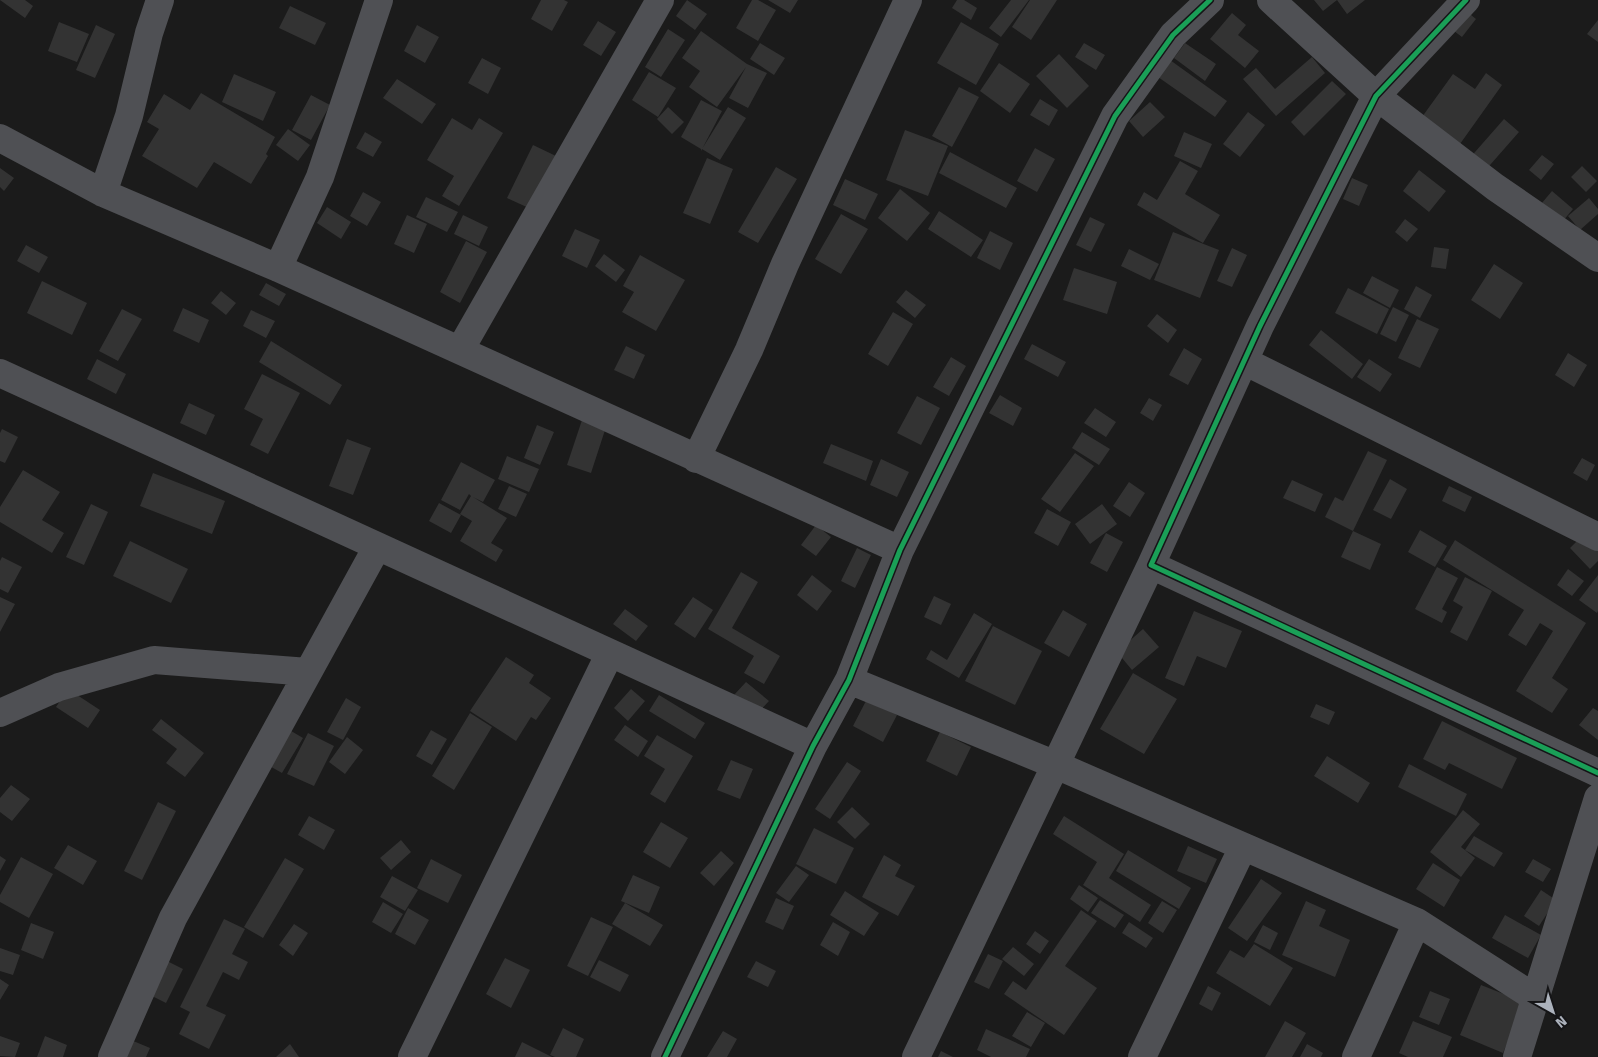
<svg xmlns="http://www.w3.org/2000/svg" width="1598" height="1057" font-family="'Fira Sans',sans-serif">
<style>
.building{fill:#333}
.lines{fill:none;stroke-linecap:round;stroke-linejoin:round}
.minor{stroke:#4f5054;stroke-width:28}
.cycleway-casing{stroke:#151517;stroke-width:8}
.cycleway{stroke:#1a9f57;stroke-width:5}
</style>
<rect width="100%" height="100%" fill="#1b1b1b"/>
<path class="building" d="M0 0H25L33 6 25 18Z
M541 0H564L568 2 552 31 531 19Z
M687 0 707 14 695 30 676 16Z
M752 0H758L776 10 758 41 736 28Z
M768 0H798L790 13Z
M957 0H964L977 8 971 20 952 8Z
M1011 0H1029L1001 37 989 28Z
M1030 0H1057L1031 40 1012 27Z
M1314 0H1365L1347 14 1337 0 1323 11Z
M290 6 326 23 315 45 279 28Z
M1465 10 1476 19 1462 37 1450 28Z
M1232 13 1246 25 1238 35 1259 51 1245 68 1210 39Z
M1598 20V42L1587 34Z
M598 21 616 32 601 56 583 45Z
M59 22 89 34 77 62 48 51Z
M961 22 999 44 976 85 937 63Z
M96 25 115 34 95 78 76 70Z
M417 25 439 37 425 63 404 51Z
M668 29 685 40 661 77 645 67Z
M701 31 747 64 767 73 748 108 729 98 746 67 717 107 689 87 700 71 682 58Z
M760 43 785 58 774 75 750 59Z
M1084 43 1105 55 1096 70 1075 57Z
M1185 43 1216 64 1205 81 1174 58Z
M1059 54 1089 86 1067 108 1036 76Z
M1312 57 1325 73 1276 116 1243 79 1256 68 1275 89Z
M482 58 501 68 488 94 468 83Z
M1170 60 1227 101 1215 117 1158 77Z
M999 63 1030 84 1010 113 980 91Z
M649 72 676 88 658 117 632 100Z
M1486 73 1502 85 1460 144 1422 117 1453 74 1475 89Z
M234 74 276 92 263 121 222 102Z
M397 79 436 104 422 124 383 98Z
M1332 81 1346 94 1304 136 1291 122Z
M959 87 979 97 952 147 932 136Z
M201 93 275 137 266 154 268 156 251 184 214 162 197 188 142 156 159 129 147 122 164 94 190 110Z
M311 95 330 105 311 140 292 130Z
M1040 99 1058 110 1049 126 1030 115Z
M701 100 722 111 701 151V149L681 137Z
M1150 102 1165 117 1143 137 1129 121Z
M668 107 684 122 672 134 657 119Z
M728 107 746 118 720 160 702 149Z
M1248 112 1265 125 1240 157 1223 144Z
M452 118 472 130 479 118 503 133 459 206 442 196 454 176 427 160Z
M1504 119 1519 132 1483 173 1468 160Z
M288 129 310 145 298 161 276 145Z
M905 130 948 146 928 196 886 180Z
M365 132 382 142 373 157 356 148Z
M1184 132 1212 144 1201 168 1174 156Z
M533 145 556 156 531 209 507 198Z
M1035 148 1055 159 1037 192 1017 181Z
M950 152 1017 188 1006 208 939 173Z
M1542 155 1554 164 1541 180 1529 170Z
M707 158 733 169 710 224 683 213Z
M1180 161 1198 171 1185 194 1220 215 1203 243 1137 205 1144 192 1157 200Z
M1582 166 1597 181 1586 192 1571 177Z
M776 167 797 179 758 243 738 232Z
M0 168 14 178 4 191 0 187Z
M1419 170 1446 191 1429 212 1403 191Z
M1352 178 1368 185 1359 206 1343 199Z
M845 179 878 194 865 220 833 205Z
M900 189 930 213 907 241 878 218Z
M1552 191 1573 209 1557 228 1536 210Z
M363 192 381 202 367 226 350 216Z
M426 197 458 212 447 232 416 217Z
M1589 198 1598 209V214L1580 230 1568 216Z
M327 207 351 222 341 239 317 223Z
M939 211 983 240 971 257 928 229Z
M841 214 868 229 841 274 815 259Z
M407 215 427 224 414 253 394 244Z
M463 215 488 227 479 246 454 234Z
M1090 217 1105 224 1091 252 1076 245Z
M1405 219 1418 229 1407 242 1395 232Z
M575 229 600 240 587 268 562 256Z
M990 231 1013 243 1000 270 977 258Z
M1173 232 1219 250 1200 298 1154 280Z
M466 241 487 252 460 303 440 292Z
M26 245 48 257 39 273 17 261Z
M1434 247 1449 249 1446 269 1431 267Z
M1232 248 1247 255 1232 287 1217 281Z
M1129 249 1159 264 1150 280 1121 266Z
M604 254 625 270 616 282 595 266Z
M640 255 685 280 656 331 622 312 634 292 623 286Z
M1494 264 1523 283 1500 319 1471 300Z
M1074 268 1117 282 1107 314 1063 300Z
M1372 276 1399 290 1390 308 1363 293Z
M42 281 87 303 72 335 27 313Z
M266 283 286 294 279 306 259 295Z
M1416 286 1432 295 1420 318 1404 309Z
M1348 288 1389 309 1377 334 1335 313Z
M906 290 926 305 915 318 896 302Z
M221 291 236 303 226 315 211 303Z
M1393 307 1409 315 1396 342 1380 334Z
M183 308 209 320 199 343 173 331Z
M122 309 142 319 118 361 99 351Z
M251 310 275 321 266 338 243 326Z
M893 312 913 324 888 366 868 354Z
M1157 314 1177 330 1168 343 1147 326Z
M1417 319 1439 329 1420 368 1398 358Z
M1321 330 1363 364 1352 379 1309 345Z
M271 341 342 385 330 405 259 362Z
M1032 344 1066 362 1058 377 1024 359Z
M626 346 645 355 634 379 614 370Z
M1184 348 1202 359 1188 385 1169 375Z
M1568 353 1587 365 1574 387 1555 375Z
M951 357 966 366 949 396 933 387Z
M97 359 126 374 116 394 87 379Z
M1369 359 1392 374 1380 392 1357 377Z
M262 374 300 393 268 454 250 445 263 419 244 409Z
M1000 395 1022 408 1013 426 989 413Z
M917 396 940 408 921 445 897 433Z
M1149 398 1162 405 1153 421 1140 413Z
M189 403 215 415 206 435 180 423Z
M1095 408 1116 422 1106 437 1084 423Z
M582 420 606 427 591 473 567 465Z
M537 425 554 432 540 465 524 458Z
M2 429 18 437 5 463 0 461V433Z
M1082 432 1110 449 1099 465 1072 448Z
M347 439 371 448 353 495 329 486Z
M831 444 873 461 866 481 823 463Z
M1368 451 1387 460 1353 531 1325 517 1335 497 1343 501Z
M1075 453 1094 466 1060 512 1041 499Z
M507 456 539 469 529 492 498 479Z
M1582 458 1595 465 1587 481 1573 473Z
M881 459 909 472 897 497 870 485Z
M461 462 495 480 483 502 473 497 507 518 491 543 503 550 496 562 460 541 472 521 460 514 471 496 469 494 460 510 441 500Z
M23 470 60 492 42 520 64 533 52 553 0 522V507Z
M153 473 225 501 212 534 140 506Z
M1390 479 1407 489 1391 519 1373 510Z
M1292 480 1323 494 1315 512 1283 498Z
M1129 482 1145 493 1130 517 1113 506Z
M509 486 527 494 516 517 498 509Z
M1449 486 1472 497 1465 512 1442 501Z
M439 503 461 515 451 533 429 521Z
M91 504 108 512 84 565 66 557Z
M1102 504 1117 524 1090 544 1075 524Z
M1047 509 1071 522 1058 546 1034 533Z
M816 525 831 537 816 556 801 545Z
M1420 530 1447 546 1435 567 1408 552Z
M1353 531 1381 544 1370 570 1341 557Z
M1106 533 1123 542 1107 572 1090 563Z
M1585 533 1598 546V561L1590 569 1570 548Z
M1455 540 1586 623 1552 678 1568 689 1552 713 1516 691 1553 631 1540 623 1526 646 1508 635 1524 610 1443 560Z
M130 541 188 569 171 603 113 576Z
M857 548 871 555 855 588 841 581Z
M2 557 22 567 8 593 0 589V561Z
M1437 567 1458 578 1442 609 1447 612 1442 623 1415 609Z
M1568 569 1584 581 1572 596 1557 585Z
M741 572 758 582 732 628 780 656 764 684 744 673 754 656 708 629Z
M812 575 832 591 817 611 797 595Z
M1598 575V611L1597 613 1579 600Z
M1465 577 1492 591 1467 641 1450 632 1463 607 1453 601Z
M934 596 951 604 941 625 924 617Z
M0 597 15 604 0 632Z
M693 597 713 610 695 638 674 624Z
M625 609 648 626 636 641 613 624Z
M1063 610 1087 624 1069 657 1044 643Z
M1194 611 1242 631 1226 668 1197 656 1184 686 1165 678Z
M974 613 992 624 959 678 926 659 931 650 947 660Z
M993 626 1042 651 1015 705 965 681Z
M1143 629 1159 647 1132 670 1117 652Z
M506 657 534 675 529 683 551 698 536 720 531 717 516 741 470 711Z
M1133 673 1177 699 1144 754 1100 729Z
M746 682 769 701 757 714 734 695Z
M68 689 100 710 88 728 56 707Z
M631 689 645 701 628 721 614 708Z
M659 695 705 723 695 739 649 711Z
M346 698 361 707 343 740 327 732Z
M867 699 897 715 883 742 853 726Z
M1316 704 1335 712 1329 725 1310 717Z
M1593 708 1598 711V740L1579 725Z
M470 713 492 727 454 790 432 776Z
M161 719 204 753 185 777 166 763 177 749 152 730Z
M1442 721 1517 758 1502 789 1449 763 1445 770 1423 759Z
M625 725 648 741 638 757 614 740Z
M286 728 303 738 282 773 266 764Z
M431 730 447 739 432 765 416 756Z
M940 732 971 747 957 776 926 761Z
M308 733 334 746 314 786 287 774Z
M657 735 693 756 665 803 650 794 665 769 644 756Z
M347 737 363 750 345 774 329 762Z
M1327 756 1370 783 1358 803 1314 776Z
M731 760 753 769 740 799 717 790Z
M847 762 861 771 830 819 815 809Z
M1409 764 1467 794 1456 816 1398 787Z
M11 785 30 799 12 821 0 812V798Z
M158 802 176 811 142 880 124 871Z
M852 807 870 824 855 839 837 822Z
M1463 810 1480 824 1461 847 1475 858 1461 877 1430 852Z
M309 816 335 830 324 850 298 835Z
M1064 816 1124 854 1109 878 1151 905 1140 922 1083 885 1097 862 1053 834Z
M661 822 688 838 670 868 643 852Z
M814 828 854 848 836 884 796 864Z
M1474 836 1503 853 1494 867 1465 850Z
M401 840 411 852 391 870 380 858Z
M68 845 97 861 83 885 54 868Z
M1188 846 1217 859 1206 883 1177 871Z
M1128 850 1191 888 1179 909 1116 871Z
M721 851 734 863 714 886 700 873Z
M884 855 901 865 895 876 915 886 898 916 862 897Z
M0 856 6 860 0 871Z
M21 857 53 874 29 918 0 902V895Z
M285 858 304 869 263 938 244 927Z
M431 859 462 875 448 903 417 888Z
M1533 859 1551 869 1543 882 1525 872Z
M1433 863 1460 880 1444 907 1416 889Z
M796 866 809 875 789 902 776 893Z
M633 875 660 887 649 913 621 901Z
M392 876 418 890 405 911 380 897Z
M1261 879 1282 893 1247 941 1228 928Z
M1079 885 1098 898 1088 912 1070 899Z
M1541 890 1556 900 1539 926 1524 916Z
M845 891 879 913 864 936 830 915Z
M776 898 794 906 783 930 765 922Z
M1100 900 1124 915 1115 928 1091 913Z
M1162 901 1177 910 1163 933 1148 923Z
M1306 901 1326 910 1319 926 1350 940 1335 977 1282 955Z
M383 902 403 914 391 933 372 922Z
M625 903 663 925 650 946 612 924Z
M408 908 429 920 415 945 395 934Z
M1081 910 1097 921 1065 966 1097 988 1064 1035 1004 994 1013 981 1026 990Z
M1505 915 1541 935 1528 958 1492 938Z
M591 917 613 927 588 976 567 966Z
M224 919 245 929 232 954 248 962 239 980 223 972 206 1006 226 1015 209 1049 179 1034 190 1012 180 1007Z
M833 922 850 932 838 956 820 945Z
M1129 922 1153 938 1146 948 1122 933Z
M31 923 54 932 43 959 21 950Z
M294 924 308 933 293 956 279 945Z
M1263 925 1278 933 1270 950 1254 942Z
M1035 931 1049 941 1040 954 1026 944Z
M1254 944 1293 968 1270 1006 1216 973 1230 950 1244 958Z
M1013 947 1034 964 1024 976 1002 959Z
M0 948 20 955 13 975 0 971Z
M988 954 1003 961 989 989 974 982Z
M505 958 530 970 511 1008 486 994Z
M599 960 629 975 620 992 590 977Z
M167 961 183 969 166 1003 150 995Z
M756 961 776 971 768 987 747 977Z
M0 979 9 985 0 1000Z
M1481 985 1524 1002 1503 1053 1460 1035Z
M1208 986 1221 993 1212 1011 1199 1004Z
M1430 991 1450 999 1439 1025 1419 1017Z
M1027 1012 1045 1023 1031 1047 1012 1036Z
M1285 1021 1306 1033 1292 1057H1265Z
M1413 1021 1452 1037 1443 1057H1408L1399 1053Z
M563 1028 584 1039 576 1057H555L550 1055Z
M986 1029 1030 1049 1026 1057H991L977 1050Z
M723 1031 737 1039 727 1057H707Z
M0 1036 20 1043 15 1057 0 1056Z
M45 1036 67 1045 63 1057H37Z
M131 1040 150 1048 146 1057H124Z
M522 1042 552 1057H515Z
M290 1044 299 1057H276Z
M1307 1044 1323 1053 1321 1057H1300Z
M941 1051 953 1057H938Z"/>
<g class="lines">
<path class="minor" d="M1271 0 1376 96 1495 187 1598 258
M1466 0 1376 96 1260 326 1151 565 1598 773
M0 138 103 193 278 268 900 550
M103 193 129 116 149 33 160 0
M278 268 320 177 379 0
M460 350 660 0
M1244 361 1598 537
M0 373 813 746
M696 459 749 350 785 264 908 0
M849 680 1056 765 1417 922 1534 997
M0 713 59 687 154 660 308 672
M112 1057 173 918 377 547
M412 1057 610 653
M665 1057 813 746 849 680 900 550 1115 116 1173 35 1210 0
M916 1057 1151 565
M1142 1057 1243 847
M1356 1057 1417 922
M1517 1057 1598 798"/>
<g class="cycleway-casing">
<path id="cycleway" d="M1466 0 1376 96 1260 326 1151 565 1598 773
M665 1057 813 746 849 680 900 550 1115 116 1173 35 1210 0"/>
</g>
<use href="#cycleway" class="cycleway"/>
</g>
<g transform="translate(1553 1012) rotate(141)" stroke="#151517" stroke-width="4" paint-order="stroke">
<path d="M0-4L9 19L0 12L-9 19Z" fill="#acb2bc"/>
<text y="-8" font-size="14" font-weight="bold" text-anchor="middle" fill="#acb2bc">N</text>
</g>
</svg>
